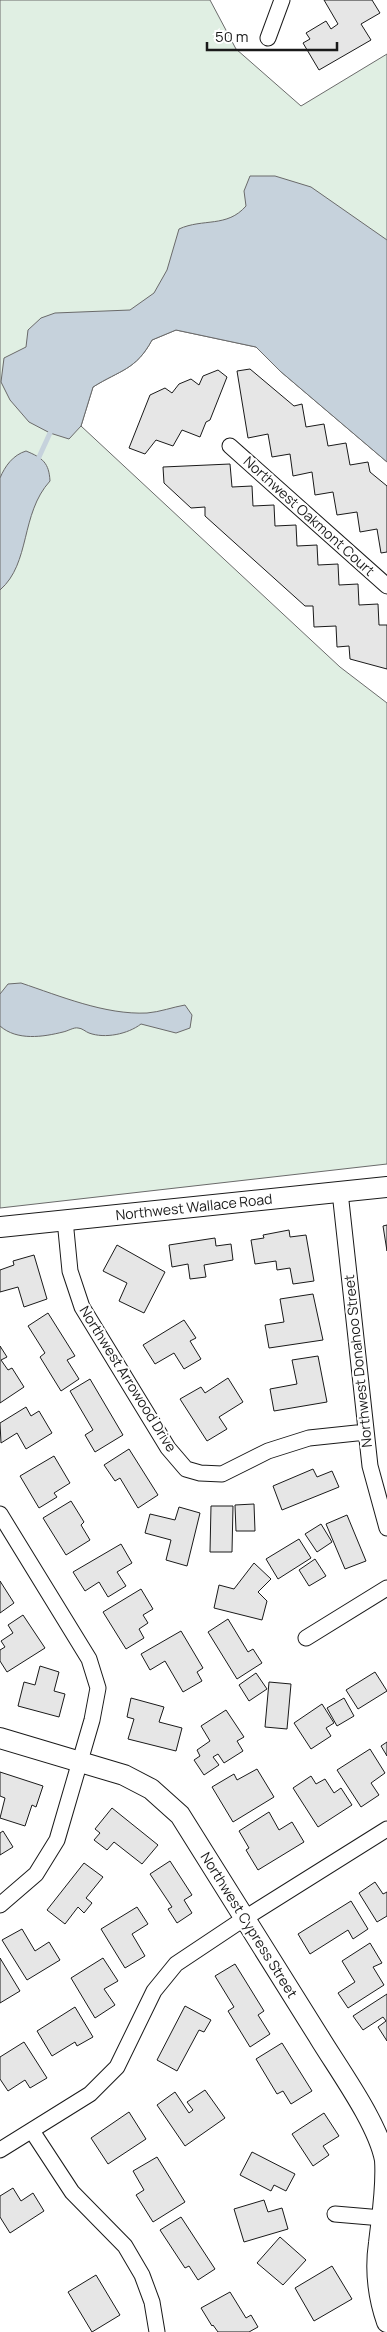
<svg xmlns="http://www.w3.org/2000/svg" width="387" height="2332" font-family="Manrope,sans-serif">
<style>
.green{fill:#e0efe3;stroke:#6a6a6a}
.water{fill:#c6d2dc;stroke:#6a6a6a}
.lines{fill:none;stroke-linecap:round;stroke-linejoin:round}
.stream{stroke:#c6d2dc;stroke-width:5}
.building{fill:#e6e6e6;stroke:#1a1a1a}
.minor-casing{stroke:#1a1a1a;stroke-width:17}
.tertiary-casing{stroke:#1a1a1a;stroke-width:22}
.minor{stroke:#fff;stroke-width:15}
.tertiary{stroke:#fff;stroke-width:20}
.labels{text-anchor:middle;stroke-width:4;stroke-linejoin:round;paint-order:stroke}
.street-label{font-size:14px;fill:#1a1a1a;stroke:#fff}
</style>
<rect width="100%" height="100%" fill="#fff"/>
<path class="green" d="M0 0H210L236 49 301 106 387 54V462L280 371 256 347 176 330 152 340C136 370 120 370 93 387L81 426 340 667 387 703V1164L0 1208Z"/>
<path class="water" d="M250 176H275L311 187 387 240V462L280 371 256 347 176 330 152 340C136 370 120 370 93 387L81 426 69 439 50 433 29 422 10 400 1 382 4 358 26 347 28 330 41 318 55 313 130 310 154 293 167 270 179 229C203 218 227 228 246 206L244 191Z
M26 451C43 458 49 463 50 481 20 514 31 563 0 590V478C5 466 13 455 26 451Z
M21 983C60 996 105 1015 147 1013 160 1012 173 1007 185 1005L192 1015 190 1028 176 1033 141 1024C128 1034 105 1039 89 1033 86 1032 82 1028 78 1028 74 1027 68 1031 63 1032 43 1037 17 1041 0 1026V994L8 984Z"/>
<g class="lines">
<path class="stream" d="M39 457 50 433"/>
</g>
<path class="building" d="M324 0H372L380 13 361 24 371 40 319 70 303 43 310 39 306 33 326 21 331 29 338 24Z
M250 369 294 406 302 404 306 427 324 424 328 446 346 443 350 465 368 462 370 472 387 486V552L381 553 377 529 360 532 357 512 337 515 333 492 315 495 312 472 293 476 290 454 272 457 268 434 248 438 237 371Z
M218 370 227 377 210 420 206 422 200 437 182 430 173 446 156 440 145 454 129 448 150 395 165 388 172 393 179 384 191 379 199 385 203 376Z
M230 464 232 487 252 486 253 506 274 505 275 526 296 525 297 546 317 545 318 565 338 564 339 585 358 584 359 605 378 604 379 625H387V669L350 659 349 646 337 647 336 626 314 627 313 606H305L205 516V507L191 508 164 483 163 467Z
M387 1225V1251L383 1226Z
M289 1230 290 1237 306 1235 314 1281 293 1284 290 1268 277 1270 276 1261 255 1264 251 1240 264 1238 263 1235Z
M215 1238 216 1246 231 1244 233 1260 204 1265 206 1277 190 1279 188 1264 172 1267 169 1245Z
M117 1245 165 1272 144 1313 119 1301 127 1283 103 1271Z
M34 1255 47 1299 24 1307 18 1287 0 1292V1270L14 1265 13 1261Z
M313 1294 323 1340 269 1348 265 1325 284 1322 280 1299Z
M48 1313 75 1356 67 1360 79 1379 61 1391 40 1357 45 1353 28 1326Z
M184 1320 196 1338 190 1341 201 1359 184 1369 174 1353 155 1364 143 1345Z
M0 1346 7 1357 1 1360 8 1370 12 1368 24 1387 0 1403Z
M318 1356 327 1402 274 1411 270 1389 297 1384 292 1360Z
M228 1378 243 1402 219 1417 227 1429 207 1441 180 1399 201 1387 205 1393Z
M90 1379 123 1435 95 1452 85 1435 93 1430 70 1391Z
M26 1407 31 1416 39 1411 52 1433 26 1449 17 1433 1 1443 0 1423Z
M129 1449 158 1495 138 1508 120 1478 115 1481 104 1465Z
M54 1456 70 1483 54 1493 57 1497 39 1508 20 1476Z
M313 1469 317 1477 332 1471 339 1487 282 1510 273 1486Z
M71 1501 84 1522 81 1525 90 1540 66 1555 43 1518Z
M254 1504 255 1531H236L235 1505Z
M211 1506H233L232 1552H210Z
M179 1507 200 1513 187 1566 166 1560 171 1540 145 1533 150 1514 175 1520Z
M347 1515 366 1561 345 1569 326 1524Z
M321 1524 332 1542 317 1552 305 1534Z
M299 1539 311 1558 278 1579 266 1559Z
M121 1544 132 1563 117 1572 126 1586 108 1597 99 1582 85 1591 73 1572Z
M315 1559 326 1576 309 1586 299 1570Z
M254 1563 271 1579 258 1592 267 1601 262 1620 214 1608 219 1585 234 1589Z
M0 1581 14 1603 0 1613Z
M141 1589 153 1609 143 1615 148 1623 139 1629 144 1638 126 1649 103 1612Z
M23 1615 45 1648 7 1672 0 1661V1650L5 1647 1 1641 13 1633 8 1625Z
M228 1619 248 1652 253 1649 262 1663 237 1679 208 1632Z
M181 1631 203 1668 197 1672 202 1681 183 1692 165 1661 150 1670 141 1654Z
M40 1666 59 1672 54 1691 65 1694 59 1717 18 1706 24 1682 35 1685Z
M375 1672 387 1691 358 1709 346 1690Z
M256 1673 267 1689 249 1701 239 1685Z
M269 1682 291 1684 287 1729 265 1727Z
M131 1698 164 1707 159 1722 182 1728 176 1751 128 1739 134 1719 127 1717Z
M344 1698 354 1716 337 1726 327 1708Z
M322 1704 334 1723 326 1728 331 1736 311 1749 294 1723Z
M226 1710 244 1737 237 1741 243 1751 224 1763 218 1754 213 1757 219 1765 204 1775 194 1760 200 1756 197 1750 210 1741 201 1726Z
M387 1742V1756L381 1746Z
M370 1749 385 1773 371 1783 379 1795 361 1807 337 1770Z
M257 1769 274 1797 233 1822 212 1787 234 1774 237 1780Z
M0 1772 43 1786 36 1807 32 1805 25 1826 0 1818 5 1798 0 1796Z
M311 1776 316 1784 325 1779 334 1793 341 1788 352 1805 318 1827 293 1788Z
M112 1808 158 1845 142 1864 114 1842 107 1850 94 1840 100 1833 95 1829Z
M269 1812 279 1830 292 1822 304 1842 258 1870 246 1850 249 1848 239 1831Z
M3 1831 13 1847 0 1855V1833Z
M170 1861 192 1895 184 1900 192 1913 177 1923 168 1909 172 1907 150 1874Z
M84 1863 103 1877 86 1898 92 1903 84 1913 78 1907 65 1924 47 1910Z
M375 1882 383 1894 387 1892V1916L377 1922 359 1893Z
M351 1901 368 1929 353 1939 348 1930 310 1954 298 1934Z
M137 1907 148 1924 132 1934 145 1956 125 1968 101 1929Z
M22 1929 35 1951 49 1942 60 1960 27 1980 2 1940Z
M370 1943 382 1963 373 1967 384 1985 348 2008 338 1993 355 1982 342 1961Z
M0 1958 20 1991 0 2003Z
M103 1958 118 1981 104 1989 115 2005 95 2018 71 1978Z
M235 1964 264 2011 258 2015 270 2034 250 2047 228 2011 234 2007 215 1976Z
M387 1994V2041L378 2027 386 2021 383 2017 363 2030 353 2016Z
M185 2006 211 2020 204 2032 199 2030 177 2071 157 2060Z
M75 2007 93 2037 77 2046 75 2042 52 2056 37 2031Z
M24 2042 47 2078 30 2088 25 2080 8 2091 0 2079V2057Z
M282 2043 312 2091 291 2104 283 2091 277 2094 256 2059Z
M205 2090 225 2118 185 2146 157 2105 175 2092 189 2113 193 2110 187 2102Z
M129 2112 146 2139 108 2164 91 2138Z
M324 2113 339 2136 323 2146 329 2155 313 2166 292 2134Z
M252 2152 295 2174 286 2191 274 2185 271 2191 240 2175Z
M157 2157 185 2202 153 2222 136 2195 144 2190 133 2171Z
M13 2188 21 2201 33 2193 44 2211 10 2233 0 2217V2196Z
M264 2200 268 2212 282 2208 288 2229 244 2242 234 2209Z
M181 2217 215 2269 198 2280 189 2266 185 2268 160 2230Z
M280 2237 306 2260 283 2285 257 2263Z
M332 2266 352 2299 314 2321 295 2288Z
M96 2275 120 2315 92 2332 68 2292Z
M230 2292 246 2318 251 2315 258 2327 249 2332H218L213 2325 212 2326 201 2308Z"/>
<g class="lines">
<g class="minor-casing">
<path id="minor" d="M268 38 282 0
M230 446 387 586
M340 1192 370 1466 387 1528
M65 1220 70 1271 82 1307 168 1448 186 1469 200 1473 222 1474 268 1451 309 1438 366 1432
M0 1514 89 1659 98 1688 92 1720 57 1840 36 1874 0 1905
M306 1638 387 1588
M32 2131 72 2192 125 2246 142 2275 152 2302 157 2332
M0 2150 90 2094 117 2067 154 1991 176 1964 245 1918 387 1829
M335 2214 382 2218"/>
</g>
<g class="tertiary-casing">
<path id="tertiary" d="M0 1227 387 1187
M0 1738 124 1775 151 1789 180 1815C227 1889 273 1963 319 2037 339 2070 378 2123 385 2160 387 2188 382 2216 379 2243 375 2270 378 2296 387 2322"/>
</g>
<use href="#minor" class="minor"/>
<use href="#tertiary" class="tertiary"/>
</g>
<g class="labels">
<g class="street-label">
<text transform="translate(309 516) rotate(42)" y="5">Northwest Oakmont Court</text>
<text transform="translate(194 1207) rotate(-6)" y="5">Northwest Wallace Road</text>
<text transform="translate(358 1361) rotate(-96)" y="5">Northwest Donahoo Street</text>
<text transform="translate(128 1379) rotate(58)" y="5">Northwest Arrowood Drive</text>
<text transform="translate(249 1925) rotate(58)" y="5">Northwest Cypress Street</text>
</g>
</g>
<path d="M207 42v8h130v-8" fill="none" stroke="#1a1a1a" stroke-width="2.5"/>
<text x="215" y="42" font-size="15" fill="#1a1a1a" stroke="#ffffff" stroke-width="4" paint-order="stroke">50 m</text>
</svg>
